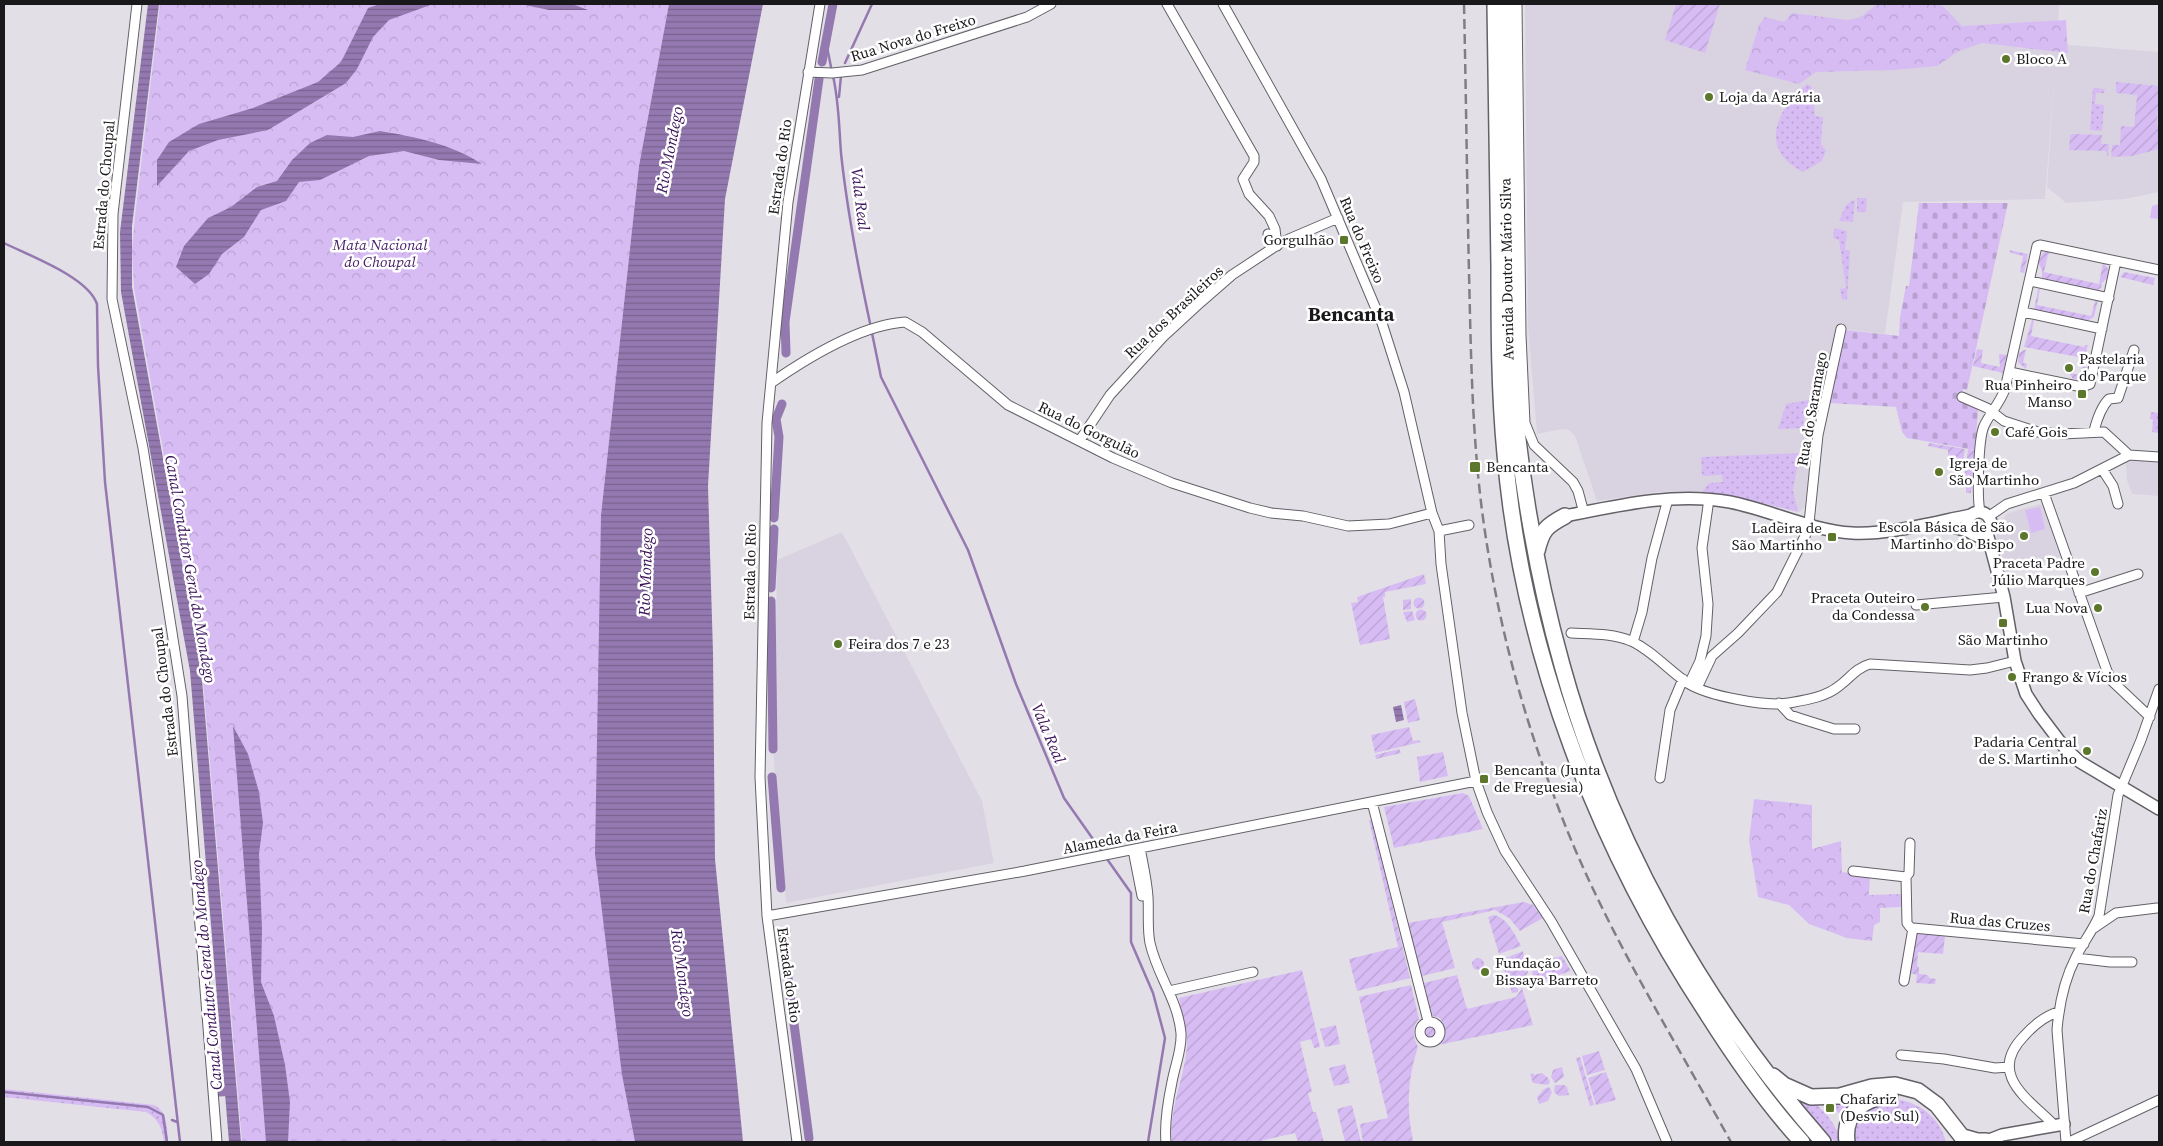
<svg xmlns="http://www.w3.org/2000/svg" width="2163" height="1146" font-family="'Source Serif 4',serif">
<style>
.built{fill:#d9d3e1}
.grass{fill:url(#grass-dots)}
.forest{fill:url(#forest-crowns)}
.cemetery{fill:url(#cemetery-stones)}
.park{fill:#d7bcf4}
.garden{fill:url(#garden-furrows)}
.water{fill:url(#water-rules)}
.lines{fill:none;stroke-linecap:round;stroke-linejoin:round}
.stream{stroke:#9479b1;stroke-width:2.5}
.canal{stroke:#9479b1;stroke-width:9}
.minor-casing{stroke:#636067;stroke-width:11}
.tertiary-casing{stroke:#636067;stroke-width:14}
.trunk-casing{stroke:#636067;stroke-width:18}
.minor{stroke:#fff;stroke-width:9}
.tertiary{stroke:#fff;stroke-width:11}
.trunk{stroke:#fff;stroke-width:15}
.rail{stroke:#817e83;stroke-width:2.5;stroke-dasharray:10 5;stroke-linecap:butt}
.poi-dot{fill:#5c772b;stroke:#fff;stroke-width:2}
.labels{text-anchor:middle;stroke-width:5;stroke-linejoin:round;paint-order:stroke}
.street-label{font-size:15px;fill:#19181a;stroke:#fff}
.poi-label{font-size:15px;fill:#19181a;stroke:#fff;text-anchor:start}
.park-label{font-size:15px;font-style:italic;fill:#492368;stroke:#fff}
.water-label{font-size:16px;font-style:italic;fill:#3b1359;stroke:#fff}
.district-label{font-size:20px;font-weight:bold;fill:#19181a;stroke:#fff}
</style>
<defs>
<pattern id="grass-dots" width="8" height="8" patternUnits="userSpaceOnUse" patternTransform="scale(1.25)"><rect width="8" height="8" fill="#d7bcf4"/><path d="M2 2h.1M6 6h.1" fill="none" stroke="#b8a1d1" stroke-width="1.8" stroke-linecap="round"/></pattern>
<pattern id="forest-crowns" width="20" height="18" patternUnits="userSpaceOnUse" patternTransform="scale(1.25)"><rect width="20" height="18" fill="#d7bcf4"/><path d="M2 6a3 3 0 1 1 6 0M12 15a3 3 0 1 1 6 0" fill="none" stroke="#b8a1d1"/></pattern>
<pattern id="cemetery-stones" width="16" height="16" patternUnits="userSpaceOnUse" patternTransform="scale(1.25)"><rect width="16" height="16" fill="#d7bcf4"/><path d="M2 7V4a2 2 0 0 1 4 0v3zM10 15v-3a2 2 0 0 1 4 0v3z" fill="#b8a1d1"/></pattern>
<pattern id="garden-furrows" width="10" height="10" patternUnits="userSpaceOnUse" patternTransform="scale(1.25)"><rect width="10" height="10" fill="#d7bcf4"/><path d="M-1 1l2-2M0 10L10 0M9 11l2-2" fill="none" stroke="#b8a1d1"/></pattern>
<pattern id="water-rules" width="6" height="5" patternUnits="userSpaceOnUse" patternTransform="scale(1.25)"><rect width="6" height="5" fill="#9479b1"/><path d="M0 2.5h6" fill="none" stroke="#78628f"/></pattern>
</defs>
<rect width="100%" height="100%" fill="#e3dfe7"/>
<path class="built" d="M1525 4H2059L2057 44 2159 52V192L2125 199 2066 203 2047 187 2055 70 2045 199 1903 202 1885 334 1837 328 1825 373 1804 508 1799 512 1734 495 1702 491 1657 492 1597 501 1575 436 1569 430 1563 429 1537 434 1528 326Z
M2123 459 2159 460V496L2132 494 2127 480 2126 464Z
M2040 504 2043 506 2060 557 2004 573 2003 569 2005 568 1996 539 1999 524 2008 513Z
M842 532 982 801 994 863 786 903 774 764 777 560Z"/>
<path class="grass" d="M1807 84 1811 86 1812 89 1815 116 1823 117 1821 144 1826 151 1822 161 1803 172C1758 150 1776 109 1807 84Z
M2093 88 2105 89 2104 93H2096L2095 104 2104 105 2102 131 2090 130Z
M1857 198H1867L1866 212H1857Z
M1855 199 1853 222 1839 221 1846 205Z
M1834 228 1847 231 1845 250H1850L1847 300 1842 299 1840 289 1846 288 1839 240 1833 238Z
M1809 400 1804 417 1803 428 1778 429 1786 404Z
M2151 412 2159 413V433L2152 432 2153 420 2150 419Z
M1800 453 1793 490 1798 512 1734 496 1702 492 1709 483 1723 482 1722 475 1702 476 1701 457Z
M1472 964a6 6 0 1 1 12 0a6 6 0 1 1-12 0Z
M4 1089 154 1105C168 1112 167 1128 168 1142H164C162 1128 159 1119 146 1112L4 1097Z
M1794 1095C1800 1097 1807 1099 1813 1102 1825 1110 1839 1129 1841 1142H1835Z
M1857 1098 1844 1119 1830 1103Z
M1890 1099C1915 1099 1940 1116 1946 1142H1851L1853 1126 1859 1112Z"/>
<path class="forest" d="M160 4H669L639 166 601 515 622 1075 635 1142H242L202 668 134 288 132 250 135 216Z
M1877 4H1941L1962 26 2066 20 2068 53 1982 43 1959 51 1937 66 1893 70 1816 72 1799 84 1745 70 1759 25 1765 17 1784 22 1792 13 1848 20 1861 17Z
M1754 799 1812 805V849L1841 841 1842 872 1870 876 1869 895 1901 894V907L1880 908V922L1874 925 1872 941 1847 938 1809 924 1789 905 1758 897 1749 840Z"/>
<path class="cemetery" d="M1919 203H2008L1967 390 1963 389 1960 401 1978 410 1975 450 1907 438 1902 432 1896 407 1829 403 1846 330 1899 336 1900 317 1906 286H1909Z"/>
<path class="park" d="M2159 204V219L2150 218 2152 206Z
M2040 507 2045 529 2031 533 2025 510Z"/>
<path class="garden" d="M1676 4H1720L1705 53 1665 40Z
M2116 82 2159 86 2157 125 2159 126V149L2132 156 2111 157 2112 145H2120L2121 126 2134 127 2137 95 2116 93Z
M2073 134 2102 135 2101 144H2109L2108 157 2106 151 2069 150 2070 135Z
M2009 250 2028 254 2024 273 2020 272 2023 256 2011 253Z
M2048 251 2050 253 2048 255 2044 272 2099 284 2103 262 2108 269V277L2102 283 2101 288 2097 290 2042 279V270L2038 262 2043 253Z
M2124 272 2155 278 2153 285 2120 277Z
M2038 289H2040L2037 305 2091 316 2096 298 2098 300 2094 317 2087 321H2082L2034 310Z
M2032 320H2034L2031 336 2084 347 2085 345H2088L2084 358 2024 347Z
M1977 349 1983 350 1981 363 2000 367 1999 354 2007 355 2003 373 1973 366Z
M2024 350H2026L2023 363 2027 364 2026 369 2018 362 2019 353Z
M2083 365 2088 368 2086 376 2081 379H2073L2069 373 2081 375Z
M1929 443 1965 449 1960 481H1953V462H1948V450L1928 446Z
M1968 449 1975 450 1971 493H1966V481H1964Z
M1424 574 1426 584 1385 592V597H1383L1390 639 1360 645 1351 603 1358 602 1357 597Z
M1413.5 603a5.5 5.5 0 1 1 11 0a5.5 5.5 0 1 1-11 0Z
M1411 599V609L1403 610V600Z
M1415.5 615a5.5 5.5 0 1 1 11 0a5.5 5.5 0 1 1-11 0Z
M1412 611 1415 620 1407 622 1403 612Z
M1415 699 1420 720 1408 723 1404 702Z
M1409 727 1413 741 1419 740 1421 742 1375 753 1371 735Z
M1399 749 1401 753 1376 759 1375 755Z
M1443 752 1448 776 1420 782 1417 757Z
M1463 793 1469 796 1483 829 1394 848 1384 807Z
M1369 820H1372L1410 978 1357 991 1349 959 1398 947Z
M1524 902 1533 905 1543 918 1520 931 1509 918 1495 910 1442 922 1455 968 1422 976 1408 923Z
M1494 915C1507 918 1515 934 1521 946L1499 954 1488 917Z
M1917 932 1944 934 1945 936 1943 954 1918 952 1917 966 1919 967V974L1928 975 1929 978 1936 979 1935 984 1916 983 1917 975 1910 973Z
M1523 951 1528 972 1525 978 1518 983V992L1512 993 1501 960Z
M1562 956 1571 971 1522 987 1532 978 1533 963Z
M1302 970 1320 1047 1314 1048 1311 1039 1300 1042 1312 1092 1308 1093 1313 1112H1316L1324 1142H1298L1295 1133 1256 1142H1172C1168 1107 1187 1074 1187 1040 1186 1025 1182 1012 1179 998Z
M1457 975 1467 1009 1516 997 1522 988 1533 1025 1438 1045C1446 1037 1446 1028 1440 1018L1432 1016 1424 983Z
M1411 985 1419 1019C1411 1027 1413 1038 1418 1047 1411 1067 1408 1090 1409 1110 1409 1121 1412 1132 1413 1142H1363L1360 1124 1388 1118 1359 997Z
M1336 1025 1340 1044 1325 1047 1320 1029Z
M1424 1032a6 6 0 1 1 12 0a6 6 0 1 1-12 0Z
M1599 1051 1605 1070 1587 1075 1582 1056Z
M1580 1057 1594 1105 1590 1106 1576 1058Z
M1345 1064 1350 1083 1334 1086 1329 1068Z
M1562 1067 1564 1077 1555 1083 1551 1077 1553 1070Z
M1606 1072 1616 1100 1596 1105 1588 1078Z
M1533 1073 1534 1075 1542 1073 1548 1078 1550 1082 1548 1085 1533 1083 1530 1074Z
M1555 1085H1564L1567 1087 1569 1095 1559 1096 1554 1092Z
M1549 1087 1552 1092 1548 1101 1539 1104 1537 1097 1544 1089Z
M1352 1105 1361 1142H1345L1337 1109Z"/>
<path class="water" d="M148 4H159L132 226V287L201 668 241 1142H229L190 671 121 292 120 232Z
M380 4H433L389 20 373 37 357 69 346 83 268 130 218 140 189 151 157 186V160L169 142 199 124 253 108 318 82 341 62 368 8Z
M520 4H572L588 10H549Z
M669 4H763L725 199 708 486 713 652 715 859 743 1142H635L622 1075 595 854 601 515 639 166Z
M380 131C416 137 451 144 482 164L439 160 404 151 369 156 320 180 299 182 286 201 261 210 244 237 222 254 209 274 195 284 176 267 184 246 208 218 231 207 257 187 277 181 292 160 310 143 327 135 353 137Z
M1401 705 1404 720 1396 722 1393 707Z
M233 726 248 754 259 792 263 823 259 854 262 929 261 982 274 1016 285 1065 290 1102 288 1142H266Z"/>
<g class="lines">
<path class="stream" d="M826 42 831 67
M845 63 872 4
M833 76C839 102 839 127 841 153 847 210 858 267 870 323
M839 97 841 76
M4 243C30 256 88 277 97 304L98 366 105 482 180 1142
M872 333 881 377 968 550 1016 684 1064 798 1131 893V942L1153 993 1165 1038 1148 1142
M4 1092 148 1107 163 1115 167 1142
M172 1120 177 1122"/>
<path class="canal" d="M822 62 833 4
M786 353 785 322 819 79
M774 518 779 437 776 419 782 404
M771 588 774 529
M771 601 773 749
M772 777 781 888
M786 931 783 940 809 1138
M220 1092 231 1091"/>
<g class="minor-casing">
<path id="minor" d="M137 4 113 214 112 299 143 448 182 696 217 1142
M1167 4 1254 156V162L1243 179 1249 194 1269 216 1275 229 1277 246 1268 234
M1223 4 1321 179 1382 323 1404 392 1432 513 1439 531 1441 564 1462 713 1476 781 1487 812 1505 851 1551 921 1636 1069 1667 1142
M1517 4 1521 335 1525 423 1534 445 1573 482 1578 491 1584 513
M808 72 832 73 862 70 1027 17 1051 4
M2030 281 2109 298
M2023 312 2102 329
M2010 372 2082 387 2090 384 2116 261
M771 383C807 358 861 325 905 322L922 332 1008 405 1113 458 1172 483 1250 508 1271 513 1303 516 1348 526 1389 524 1432 513
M1962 397 1987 408 2004 421 2038 432 2062 434 2104 432 2129 455
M2094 431C2097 419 2101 407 2109 399L2118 398 2134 350
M1080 440 1110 395 1163 337 1201 302 1232 275 1282 242 1338 218
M2102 469 2113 486 2118 504
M2044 493 2107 671 2112 681 2150 717
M1980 512C1977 497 1978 440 1984 426 1990 413 2000 403 2005 389L2037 246 2040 245 2159 270
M1988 517 2007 504 2074 483 2129 455 2159 457
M1439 531 1469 525
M2079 593 2138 574
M1916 605 2004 597
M1571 633C1591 634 1612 633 1631 641 1653 651 1669 671 1689 684 1709 696 1766 707 1789 703 1806 700 1826 697 1839 686 1850 678 1856 668 1870 664L1970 670 1987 668 2015 661
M1633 642 1642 612 1652 558 1668 499
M1689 684 1700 661 1706 636 1708 604 1702 548 1709 499
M1697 688 1712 656 1738 633 1777 592 1806 534 1809 523 1818 435 1841 329
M1779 703 1790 715 1802 719 1834 729H1855
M1660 778 1670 710 1683 679
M1372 802 1428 1021
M1140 848C1143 864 1147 881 1148 897 1149 912 1147 928 1150 943 1157 975 1178 1000 1181 1033 1182 1050 1175 1065 1172 1082 1168 1101 1164 1122 1166 1142
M1133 850 1142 896
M1853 871 1906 877
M767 916 1025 871 1476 781
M1913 928 2084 944
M2094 928 2116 913 2157 908
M2076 958 2110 962H2132
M1904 981 1913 928 1910 927 1907 923 1906 877 1909 873 1910 843
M1169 991 1253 972
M1420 1032a10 10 0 1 1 20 0a10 10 0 1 1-20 0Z
M1901 1055 1944 1059 1995 1068 2009 1067
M2055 1126C2030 1100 1986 1075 2024 1036 2033 1026 2045 1016 2058 1012
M797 1142 767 916 760 777 767 423 788 202 820 4
M2066 1142 2057 1030C2059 1006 2065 978 2076 957 2083 943 2093 930 2099 916L2118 795 2141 740 2159 689
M2069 1142 2159 1100"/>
</g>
<g class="tertiary-casing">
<path id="tertiary" d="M1967 524a12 12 0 1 1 24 0a12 12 0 1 1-24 0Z
M1565 516C1620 505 1675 492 1730 502 1770 510 1813 531 1852 533 1888 535 1935 522 1971 515
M1938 522 1970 532
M1987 533 2004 597 2015 661 2026 694 2039 714 2064 747 2080 762 2159 809
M1984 1142 2002 1135 2064 1124"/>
</g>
<g class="trunk-casing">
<path id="trunk" d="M1495 4C1496 91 1497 178 1499 266 1499 328 1499 391 1505 454 1522 654 1598 848 1708 1015 1736 1059 1766 1103 1802 1142
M1507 4 1512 385C1521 479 1536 573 1562 665 1610 840 1704 1006 1823 1142
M1537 551C1542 530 1546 526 1565 516
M1773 1076 1784 1085 1811 1097 1840 1096 1872 1087 1895 1085 1918 1091 1937 1105 1966 1142
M1963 1137 1977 1141H1986
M1847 1142C1843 1112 1863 1099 1890 1095"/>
</g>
<use href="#minor" class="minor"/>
<use href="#tertiary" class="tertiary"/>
<use href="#trunk" class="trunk"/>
<path class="rail" d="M1464 4C1466 94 1467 183 1469 273 1471 355 1472 437 1483 518 1496 613 1520 707 1554 796 1598 918 1669 1030 1731 1142"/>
</g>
<g class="poi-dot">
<circle cx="2006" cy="59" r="5"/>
<circle cx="1709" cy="97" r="5"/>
<rect x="1339" y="235" width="10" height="10" rx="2.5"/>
<circle cx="2069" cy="368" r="5"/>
<rect x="2077" y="389" width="10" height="10" rx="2.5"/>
<circle cx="1995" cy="432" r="5"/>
<rect x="1469" y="461" width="12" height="12" rx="2.5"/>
<circle cx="1939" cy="472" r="5"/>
<circle cx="2024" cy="536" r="5"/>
<rect x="1827" y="532" width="10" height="10" rx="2.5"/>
<circle cx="2095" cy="572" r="5"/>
<circle cx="1925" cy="607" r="5"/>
<circle cx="2098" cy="608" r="5"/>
<rect x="1998" y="618" width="10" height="10" rx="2.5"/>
<circle cx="838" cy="644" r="5"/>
<circle cx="2012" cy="677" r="5"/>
<circle cx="2087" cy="751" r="5"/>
<rect x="1479" y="774" width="10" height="10" rx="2.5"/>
<circle cx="1485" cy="972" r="5"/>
<rect x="1825" y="1103" width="10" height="10" rx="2.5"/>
</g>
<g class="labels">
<g class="street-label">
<text transform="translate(913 38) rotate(-17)" y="5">Rua Nova do Freixo</text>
<text transform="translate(780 167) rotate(-82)" y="5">Estrada do Rio</text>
<text transform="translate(104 185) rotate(-85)" y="5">Estrada do Choupal</text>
<text transform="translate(1362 240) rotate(67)" y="5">Rua do Freixo</text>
<text transform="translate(1507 269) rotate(-91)" y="5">Avenida Doutor Mário Silva</text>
<text transform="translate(1174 312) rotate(-43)" y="5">Rua dos Brasileiros</text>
<text transform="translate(1812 409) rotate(-80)" y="5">Rua do Saramago</text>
<text transform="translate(1089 430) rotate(26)" y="5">Rua do Gorgulão</text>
<text transform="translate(750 572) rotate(-89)" y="5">Estrada do Rio</text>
<text transform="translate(165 692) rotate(-97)" y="5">Estrada do Choupal</text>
<text transform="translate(1120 838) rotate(-11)" y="5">Alameda da Feira</text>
<text transform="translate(2093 861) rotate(-80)" y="5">Rua do Chafariz</text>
<text transform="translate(2000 922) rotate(5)" y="5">Rua das Cruzes</text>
<text transform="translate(789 975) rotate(82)" y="5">Estrada do Rio</text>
</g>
<g class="poi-label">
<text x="2016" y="64">Bloco A</text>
<text x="1719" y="102">Loja da Agrária</text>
<text x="1334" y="245" text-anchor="end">Gorgulhão</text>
<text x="2079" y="364">Pastelaria<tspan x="2079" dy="17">do Parque</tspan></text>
<text x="2072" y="390" text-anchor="end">Rua Pinheiro<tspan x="2072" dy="17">Manso</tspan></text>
<text x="2005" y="437">Café Gois</text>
<text x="1949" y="468">Igreja de<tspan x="1949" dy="17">São Martinho</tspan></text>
<text x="1486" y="472">Bencanta</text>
<text x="2014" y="532" text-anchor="end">Escola Básica de São<tspan x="2014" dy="17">Martinho do Bispo</tspan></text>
<text x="1822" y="533" text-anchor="end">Ladeira de<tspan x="1822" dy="17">São Martinho</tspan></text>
<text x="2085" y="568" text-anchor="end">Praceta Padre<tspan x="2085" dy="17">Júlio Marques</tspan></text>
<text x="1915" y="603" text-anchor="end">Praceta Outeiro<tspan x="1915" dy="17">da Condessa</tspan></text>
<text x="2088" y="613" text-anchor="end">Lua Nova</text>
<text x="2003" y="645" text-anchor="middle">São Martinho</text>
<text x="848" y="649">Feira dos 7 e 23</text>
<text x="2022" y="682">Frango &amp; Vícios</text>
<text x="2077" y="747" text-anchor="end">Padaria Central<tspan x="2077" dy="17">de S. Martinho</tspan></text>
<text x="1494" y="775">Bencanta (Junta<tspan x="1494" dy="17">de Freguesia)</tspan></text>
<text x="1495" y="968">Fundação<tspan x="1495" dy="17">Bissaya Barreto</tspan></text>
<text x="1840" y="1104">Chafariz<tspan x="1840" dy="17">(Desvio Sul)</tspan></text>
</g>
<g class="park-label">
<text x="380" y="250">Mata Nacional<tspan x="380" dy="17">do Choupal</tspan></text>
</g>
<g class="water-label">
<text transform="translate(669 150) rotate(-79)" y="6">Rio Mondego</text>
<text transform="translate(861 199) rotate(83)" y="6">Vala Real</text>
<text transform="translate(191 569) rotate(80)" y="6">Canal Condutor Geral do Mondego</text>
<text transform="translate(645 572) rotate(-88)" y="6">Rio Mondego</text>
<text transform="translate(1049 733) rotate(67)" y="6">Vala Real</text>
<text transform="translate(683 973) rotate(82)" y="6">Rio Mondego</text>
<text transform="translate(206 975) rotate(-95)" y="6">Canal Condutor Geral do Mondego</text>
</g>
<g class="district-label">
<text x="1351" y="321">Bencanta</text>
</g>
</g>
<rect width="2163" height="1146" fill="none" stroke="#19181a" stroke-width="10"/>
</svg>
